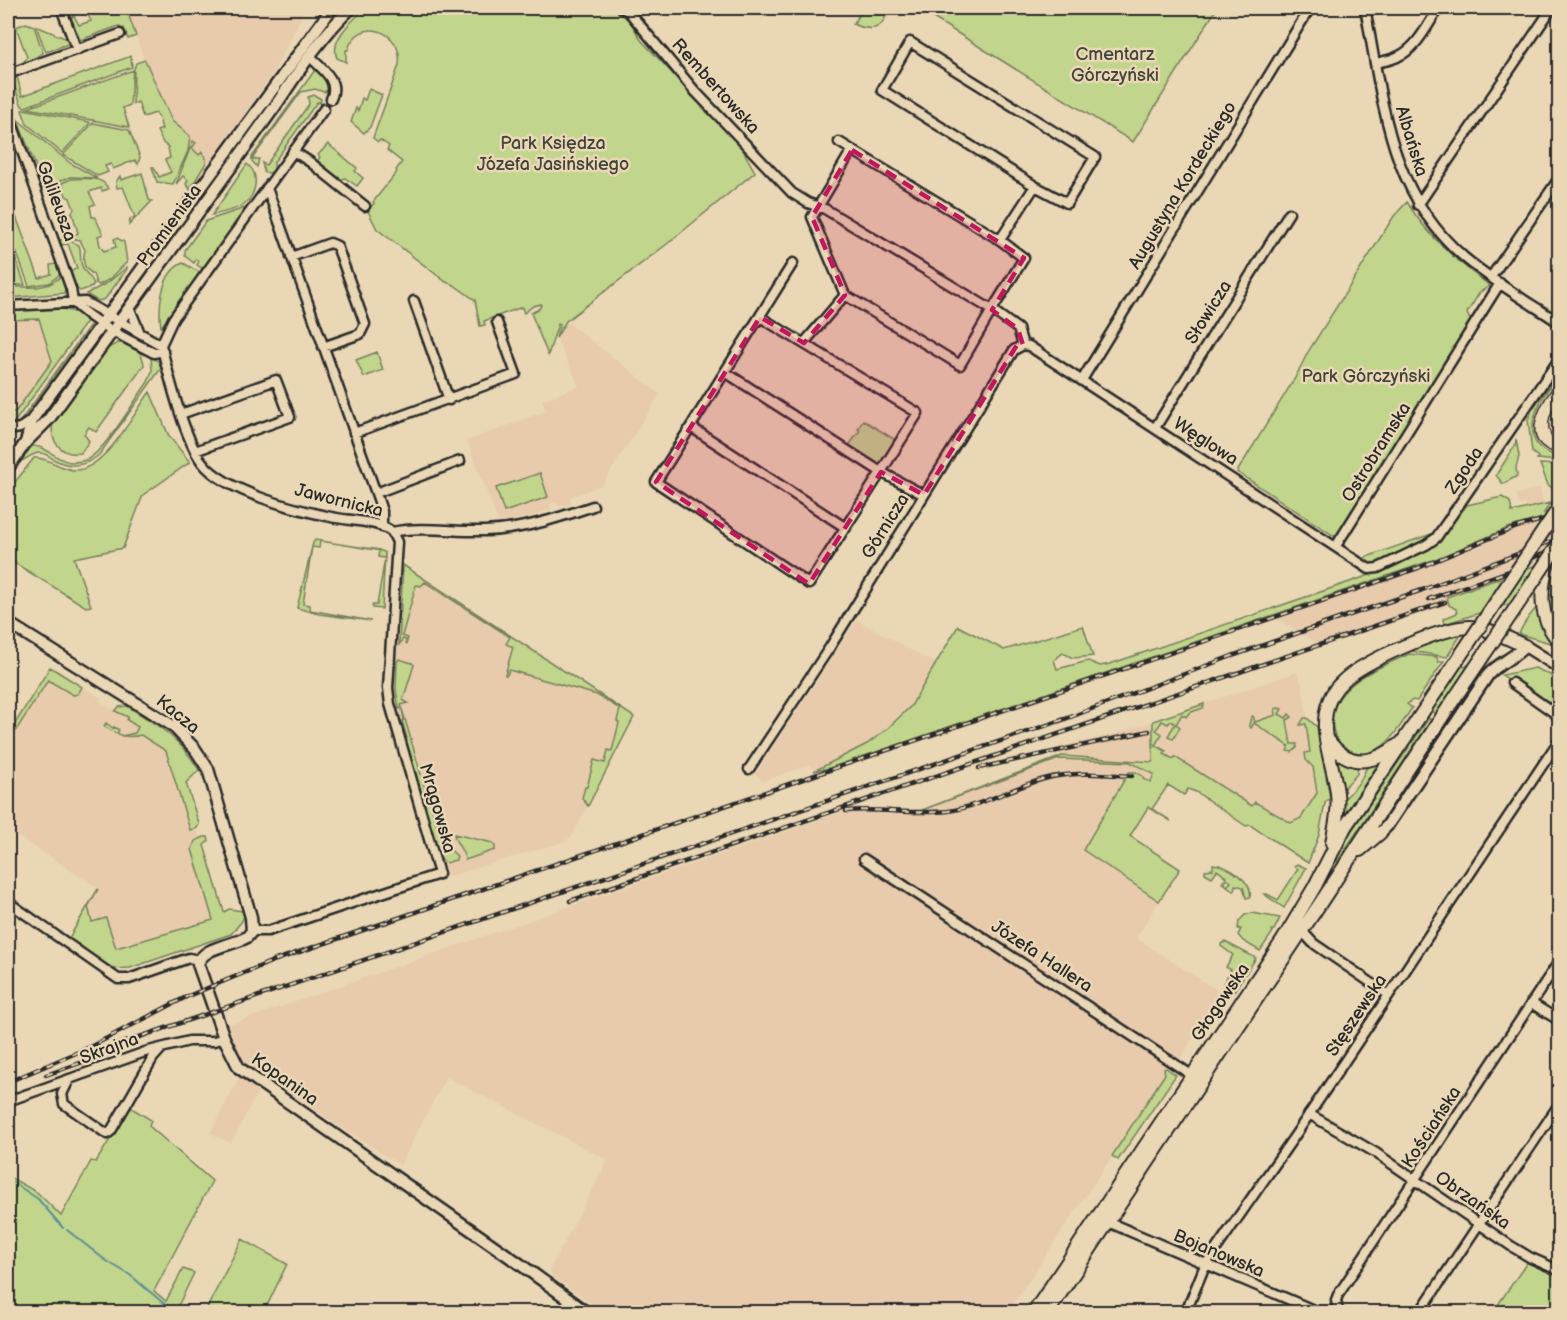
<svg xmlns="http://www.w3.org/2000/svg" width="1567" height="1320" font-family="'Balsamiq Sans',sans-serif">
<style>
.built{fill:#e7cbac}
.green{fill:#c1d68c;stroke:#76805c;stroke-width:1.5}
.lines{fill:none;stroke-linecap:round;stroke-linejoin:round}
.stream{stroke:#5f8e98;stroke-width:2}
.minor-casing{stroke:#2b2b2b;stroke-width:13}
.tertiary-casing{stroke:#2b2b2b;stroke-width:15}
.secondary-casing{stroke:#2b2b2b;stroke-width:16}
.minor{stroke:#ead7b5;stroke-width:8}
.tertiary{stroke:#ead7b5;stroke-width:10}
.secondary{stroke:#ead7b5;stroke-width:12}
.tram{stroke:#2b2b2b;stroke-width:1.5}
.rail-casing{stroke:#2b2b2b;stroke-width:4.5}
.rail{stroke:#ead7b5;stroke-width:2;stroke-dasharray:7;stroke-linecap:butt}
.secondary-bridge-casing{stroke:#2b2b2b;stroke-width:16;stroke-linecap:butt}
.secondary-bridge{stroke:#ead7b5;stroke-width:12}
.marked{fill:#c2185b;fill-opacity:0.2;stroke:#c2185b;stroke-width:4.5;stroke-dasharray:12 8;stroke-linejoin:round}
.labels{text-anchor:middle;stroke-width:5;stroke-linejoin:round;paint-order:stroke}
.park-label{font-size:18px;fill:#42453a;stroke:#ead7b5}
.street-label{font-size:18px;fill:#2b2b2b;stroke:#ead7b5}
</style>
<rect width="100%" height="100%" fill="#ead7b5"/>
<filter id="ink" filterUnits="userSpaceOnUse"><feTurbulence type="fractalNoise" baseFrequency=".0167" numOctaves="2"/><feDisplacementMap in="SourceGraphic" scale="12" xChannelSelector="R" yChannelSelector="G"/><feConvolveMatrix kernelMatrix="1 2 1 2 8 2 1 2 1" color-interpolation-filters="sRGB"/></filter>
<g filter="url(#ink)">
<path class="built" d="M126 8H306L272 75 193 185 183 176 184 173Z
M39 318 52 361 16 411 8 413V320Z
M566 321 660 394 602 485 570 497 572 503 559 507 556 502 550 504V510L530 517 499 523 467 441 546 411 542 400 579 386 556 338Z
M1540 488 1542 499 1551 514 1559 513V557L1447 597 1449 605 1322 646 1271 616 1435 559 1508 528 1527 509 1525 504 1519 505 1516 494Z
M400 564 404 565 634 717 572 836 566 841 446 877 395 704 393 690 394 661 397 656 398 645 395 640Z
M857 620 936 664 911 706 887 729 867 744 814 771 811 764 762 781 755 774Z
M50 667 101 698 99 701 116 712 120 711 173 748 224 919 113 951 91 952 68 937 98 888 8 830V735Z
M1297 672 1302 685 1322 803 1316 843 1168 772 1083 849 1159 901 1136 938 1221 993 1180 1059 1178 1058 1011 1307 1016 1311 1015 1312H603L552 1276 550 1269 608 1160 446 1077 400 1165 242 1063 228 1025 857 807 920 811 1059 757 1058 747 1115 734Z
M240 1077 259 1090 231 1143 210 1133Z"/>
<path class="green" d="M88 8H126L136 36 128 39 124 28 121 29 119 26 80 40 71 17 74 16 79 25 91 21 85 9Z
M366 8H613L630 21 641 40 740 145 755 172 667 244 566 321 556 338 560 324H558L548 355 531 313 540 308 541 304 533 306 524 313 522 307 484 321 485 325 480 326 475 300 454 285 446 282 377 229 368 211 374 203 373 202 397 172 396 170 402 162 387 150 389 146 380 140 378 142 373 138 399 65C404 30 358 15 348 50H346V62L337 58C329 39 354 19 366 8Z
M864 8H889C883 29 874 33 853 24Z
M917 8H1217L1133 142Z
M26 23 34 26 43 53 27 62 28 64 17 69 14 66 23 63 27 57 16 27Z
M36 26 72 41V46L70 49 68 44 46 52Z
M131 56 132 67 25 107 22 106 12 80 17 76 22 96Z
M145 60 172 121 190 136 188 151 173 184 157 182 152 167H154L159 177 171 172 165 160 170 158 168 147 163 143 157 131 162 129 159 118 156 113 143 117 138 102 133 104 134 69 136 63Z
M133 70 130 105 123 108 129 127 28 108Z
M315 70 328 81V90L324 92 315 89 301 92 252 159H259L257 167 252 161V157Z
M369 89 382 95 370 127 364 133 351 122 356 108 358 111 362 98 365 100Z
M314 95 321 99 320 106 319 102H317L274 162V171L269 173 264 172 262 163 266 165 309 104 308 97Z
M24 109 89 122 90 123 62 153 27 124 22 110Z
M17 119 70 163 97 178 70 177 37 190 38 186 43 184Z
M93 123 129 130 140 157 138 164 135 160 113 169 111 164 105 166 108 172 98 176 63 155Z
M193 141 196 143 192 148 199 155 202 152 206 158V163L190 189 186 184 188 180 183 176 176 184Z
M328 144 357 168 355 171 363 178 357 186 345 178 339 180 316 163 320 157 318 155Z
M247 164C260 174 257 195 243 205 236 210 221 213 212 215Z
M142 173 149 200 152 201 129 225 130 219 135 217 123 187 117 188 116 182 120 176 121 180Z
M71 179C83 179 103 175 108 189L102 191 101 188 89 192 95 204 90 206 92 217H95L103 234 98 236 100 246 104 251 116 247 114 239 117 238 124 242 127 262 110 279 99 285 96 283 93 274C83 268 82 262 85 250L80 240 75 239 74 235 78 233 72 212 74 209 70 198 66 196 62 183Z
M8 195 39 278 51 274 50 265 56 264 60 274 49 283 29 286 8 229Z
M1407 202C1428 237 1458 262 1490 286L1480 292 1467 313 1469 318 1473 320 1340 533 1334 536 1237 472 1295 378 1308 352 1394 216Z
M248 207 203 269 197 265 199 261 196 259 194 263 185 256V250L206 221Z
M8 236 25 285H8Z
M70 237 72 242 79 245C82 253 79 259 82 266 85 274 91 276 94 284L92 287 80 291 73 286 70 276 72 271 77 268 68 244 61 245 57 241Z
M183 263 201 273 161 327C158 307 161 272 183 263Z
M127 267V269L105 299 98 301 86 294 107 283Z
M61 276 65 289 64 293 8 298V286C26 287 47 291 61 276Z
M63 309 78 313 88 320 16 420 13 423H8V413L16 411 52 361 39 319 8 320V311Z
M90 325 88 334 25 421 16 427Z
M118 343C133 343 142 350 144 365L96 432 89 427 84 434 89 441 81 453C61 456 49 441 53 422L106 349Z
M377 352 383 370 364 377 356 360Z
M151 357 158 361 162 367 99 455C84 467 70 468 53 459 49 456 45 453 40 453 30 453 26 461 18 462L32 446C47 446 56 460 70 462 76 462 82 462 88 459 107 448 134 401 148 382L152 371Z
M1559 371V377C1538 397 1512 448 1559 456V461L1537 459 1538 457 1532 452 1528 420 1532 410Z
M150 392 169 436 190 462 143 495 123 548 74 558 91 606 86 607 8 559V491L34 458C49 457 59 469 74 470 105 471 133 414 150 392Z
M863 420 897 441 885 460 875 465 848 447 860 430 858 429Z
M1516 439 1519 456 1516 468 1517 476 1503 484 1496 475 1515 446Z
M1540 464 1559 465V492L1548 485Z
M540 473 548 497 504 512 496 488Z
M1502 497 1510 502 1512 512 1550 503 1544 513 1559 510V513L1508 528 1436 559 1346 590 830 768 814 771 867 744 887 729 911 706 958 626 1004 650 1083 626 1093 656 1073 658 1063 653 1054 660 1057 669 1088 661 1100 666 1110 664 1376 573 1429 548 1448 529 1467 505Z
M1437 532C1430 540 1385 564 1374 564 1369 565 1365 561 1361 559Z
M315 540 382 551 385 553 382 609 373 608 372 605H377L385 558 378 557 379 550 320 541 319 548 312 547 303 604 310 605V610L371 621 319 614 297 608 313 543Z
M1559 557V562L1551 563 1512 603 1444 624 1443 619 1457 613 1456 609 1449 605 1447 597Z
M403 565 634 717 588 806 582 798 585 787H587L594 760 605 763 608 750 612 751 619 723 617 721 620 709 597 695 509 670 507 675H505L513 647 506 644 510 637 425 582 421 586 416 585 402 636 408 638 406 645V640L403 639 399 645Z
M1553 594H1559V612L1550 643 1519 634C1524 621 1540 601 1553 594Z
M1462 633 1447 657 1410 651 1445 637Z
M1409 654 1437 657 1438 662 1444 661 1417 701 1413 700 1407 704 1412 708C1404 720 1396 735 1384 745 1343 775 1315 722 1345 691 1361 673 1388 664 1409 654Z
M399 659 412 663 414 665 403 700 408 703 401 705 402 708 399 709 396 689 397 662Z
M1467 665H1470L1437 714 1431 710 1461 666 1467 667Z
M50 667 82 687 78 694 73 695 48 680 8 743V735Z
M1535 668 1559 679V714L1502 675Z
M1204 704 1203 708 1189 713 1186 717 1182 714 1176 724 1180 727 1173 739 1168 736 1175 724 1171 721 1168 724 1162 721 1156 730 1162 734 1155 745 1166 751 1164 754 1173 759 1175 757 1252 806 1255 802 1291 823 1301 818 1317 793 1313 767 1306 760 1305 753 1310 752 1306 724 1300 725 1304 718H1307L1317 727 1330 798 1325 803 1319 835 1308 863 1250 825 1246 826 1196 792 1188 789 1184 795 1168 785 1152 809 1171 821 1148 807 1130 836 1180 869 1159 901 1083 850 1126 777H1132V774H1128L1129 772H1136L1144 777 1143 779 1151 782 1154 774 1130 762 1059 759 917 812 1062 756 1153 762V721Z
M127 706C159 726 179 737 199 770L186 783 199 824 197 828 190 830 166 751 141 735C126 739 117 735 104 726L106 723 113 728 114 727 119 730 117 733 122 736 135 733 138 727 127 720 128 717 115 711 119 707Z
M1278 708 1282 709 1279 714 1286 718 1289 714 1292 717 1287 720 1291 744H1297V748L1292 752 1287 751 1289 746 1254 723 1251 728 1249 725 1251 717 1253 716 1255 722 1276 715 1275 709Z
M402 709 425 788 431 787 432 791 427 793 444 850 449 849 457 856 456 860 446 863 439 857 405 739 407 738 402 721 404 720Z
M1429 718 1431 720 1337 862 1339 864 1326 884 1334 862 1346 839Z
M1334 756 1345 763 1358 765 1357 774 1341 791Z
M1380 761 1343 816 1342 800C1353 792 1364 778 1367 765Z
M454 834 493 843 495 846V850L465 860C464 849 455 844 454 834Z
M204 837H208L209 841 204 845 224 912 229 909 242 911 244 916 242 921 231 934 130 968 113 969 69 938 98 889 88 907 92 922 106 918 116 948 213 920 192 849 195 841Z
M1213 864C1226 865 1254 881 1250 897L1246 898 1243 887 1235 885 1234 891 1227 886 1231 882 1227 879 1225 882 1226 885 1222 883 1226 877 1217 870 1212 877 1205 873V870L1213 869Z
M1297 864 1306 868 1284 908 1264 894H1267L1278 900 1298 869 1294 866Z
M1252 913 1280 918 1274 930H1272L1273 932 1260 951 1243 941 1238 935 1241 929H1238L1239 921 1245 915Z
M1225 942 1256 958 1234 991 1223 984 1231 970 1226 967 1233 955 1221 946V944Z
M1166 1068 1176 1075 1118 1160 1112 1156 1165 1074 1164 1069Z
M130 1107 151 1120 149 1126 212 1181 154 1291 166 1301 183 1269 194 1273 177 1308 182 1312H8V1176L38 1193 61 1216 91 1161 96 1162Z
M242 1239 287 1264 264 1312H205Z
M1528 1261 1559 1276V1312H1493Z"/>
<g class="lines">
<path class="stream" d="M8 1179 38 1199 63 1228
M67 1230 105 1260 130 1275 174 1312"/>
<g class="minor-casing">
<path id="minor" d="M61 8 77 50
M622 8 629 12 694 90 792 193 808 203 825 209 992 310 960 365 845 295
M1365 8C1383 100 1388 193 1465 258 1494 282 1528 302 1560 323
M910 42 1095 157 1067 203 1035 186 882 90Z
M309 56C321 68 340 80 331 99
M1376 63C1384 61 1392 60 1399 56 1418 47 1428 24 1439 8
M8 74 120 34
M324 109 173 319 161 345C169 376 184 438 202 462 225 492 294 509 331 517 349 521 377 520 392 532 422 526 454 532 485 531 522 530 558 518 593 506
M8 112 71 289 73 302
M839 142 852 150
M293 151 310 162 365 206
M267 188 377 496 382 511V527
M1418 205 1552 8
M1000 240 1035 186
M291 257 330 243 337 246 365 324 360 334 323 347
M793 263 656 482 809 584 881 472 924 495
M1491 277 1560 177
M845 295 812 217 852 150 1000 240 1024 258 992 310 1018 329 1023 345
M414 301 449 400
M73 302C95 324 127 339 154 353L163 351
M8 306 85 302 161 345
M130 309 140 333
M804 343 845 295
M1023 345 1029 346 1369 569 1378 568 1426 545 1436 538 1560 358
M725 372 881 472 918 413 760 317
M1082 380 1310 8
M181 414 276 380 290 417 195 451
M691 427 846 528
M1155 428 1289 213
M9 430 20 428 32 420
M354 433 516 374 497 322
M376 493 460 461
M1336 546 1500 283
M1512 683 1560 717
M749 769 830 647 1014 350 1023 345
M864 859 1196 1078
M8 902 118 979H129L189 958 199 960
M252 931H268L439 874 390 704 388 688 397 542 392 532
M1302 931 1313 943 1389 995
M1531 1003 1560 1021
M69 1080 62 1094 64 1104 107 1134 111 1131 153 1058 162 1048
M8 1101 145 1052 189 1041H214L224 1038
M1309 1114 1376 1153 1511 1246 1531 1258 1560 1271
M1108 1222 1318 1312
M1186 1312 1205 1265 1296 1134 1560 739
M1338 1312 1336 1300 1338 1295 1560 960
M1420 1312 1560 1103"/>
</g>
<g class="tertiary-casing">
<path id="tertiary" d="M26 442 32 420 39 410 332 8
M8 468 26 442 49 419 276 105C299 71 321 36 351 8
M8 623 173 726 195 749 208 769 251 917 252 931 247 937C233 946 203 946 198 964L224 1038 239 1068 517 1262 586 1312
M1525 646 1560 668
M1380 833 1387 826 1488 675C1498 663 1514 658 1525 646"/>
</g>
<g class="secondary-casing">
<path id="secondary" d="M1548 561C1540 590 1538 619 1560 642
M1328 740C1348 768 1372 765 1398 745
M1332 843C1335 827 1339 810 1337 793 1334 767 1321 739 1326 712 1328 700 1334 689 1343 681 1364 661 1440 628 1469 627 1487 627 1509 639 1525 646
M1360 850 1380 833
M1034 1312 1283 940 1315 886 1345 827 1426 707
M1048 1312 1325 896 1442 717"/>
</g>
<use href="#minor" class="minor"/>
<use href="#tertiary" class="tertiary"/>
<use href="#secondary" class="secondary"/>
<path class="tram" d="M1560 379C1541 399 1514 446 1560 454
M1560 398C1548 415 1542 431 1560 447"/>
<g class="rail-casing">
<path id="rail" d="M1528 559 1560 549
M1429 599 1527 565
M979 768 1149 731
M846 811C880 808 914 815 948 811 982 806 1011 788 1044 779 1074 771 1102 774 1132 776
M570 901 1445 602
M90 1054 1065 719 1232 656 1422 590 1560 538
M46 1075 100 1056
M8 1082 90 1047 188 996 273 961 1418 568 1517 527 1560 515"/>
</g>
<use href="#rail" class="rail"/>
<g class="secondary-bridge-casing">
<path id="secondary-bridge" d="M1426 707 1560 506
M1442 717 1560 542"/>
</g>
<use href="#secondary-bridge" class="secondary-bridge"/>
</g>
</g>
<path class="marked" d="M852 150 1024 258 992 310 1018 329 1023 345H1017L924 495 881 472 809 584 656 482 760 317 804 343 845 295 812 217Z"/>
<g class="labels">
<g class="park-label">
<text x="1115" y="60">Cmentarz<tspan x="1115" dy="21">Górczyński</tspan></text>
<text x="553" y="149">Park Księdza<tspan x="553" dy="21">Józefa Jasińskiego</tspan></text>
<text x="1366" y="382">Park Górczyński</text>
</g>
<g class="street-label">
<text transform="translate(716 86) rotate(48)" y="6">Rembertowska</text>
<text transform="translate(1412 141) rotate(73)" y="6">Albańska</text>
<text transform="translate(1182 185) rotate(-59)" y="6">Augustyna Kordeckiego</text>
<text transform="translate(57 201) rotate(70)" y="6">Galileusza</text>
<text transform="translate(169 225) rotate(-54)" y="6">Promienista</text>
<text transform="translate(1208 312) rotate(-58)" y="6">Słowicza</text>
<text transform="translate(1206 441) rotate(33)" y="6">Węglowa</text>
<text transform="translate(1376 452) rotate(-58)" y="6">Ostrobramska</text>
<text transform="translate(1464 470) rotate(-56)" y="6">Zgoda</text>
<text transform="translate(339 500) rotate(14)" y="6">Jawornicka</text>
<text transform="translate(885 526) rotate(-58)" y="6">Górnicza</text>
<text transform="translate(178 714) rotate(39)" y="6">Kacza</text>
<text transform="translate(438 808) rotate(74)" y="6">Mrągowska</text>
<text transform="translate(1042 956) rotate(33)" y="6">Józefa Hallera</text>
<text transform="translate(1220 1002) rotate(-56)" y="6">Głogowska</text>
<text transform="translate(1356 1015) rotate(-56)" y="6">Stęszewska</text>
<text transform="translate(109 1048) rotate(-20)" y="6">Skrajna</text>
<text transform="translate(285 1079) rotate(35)" y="6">Kopanina</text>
<text transform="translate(1431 1127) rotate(-57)" y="6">Kościańska</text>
<text transform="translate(1473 1200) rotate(35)" y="6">Obrzańska</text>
<text transform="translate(1219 1253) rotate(23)" y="6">Bojanowska</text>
</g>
</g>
<rect width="1567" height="1320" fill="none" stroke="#ead7b5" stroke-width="30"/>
<rect x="15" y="15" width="1537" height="1290" fill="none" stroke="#2b2b2b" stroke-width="2" filter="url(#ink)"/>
</svg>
